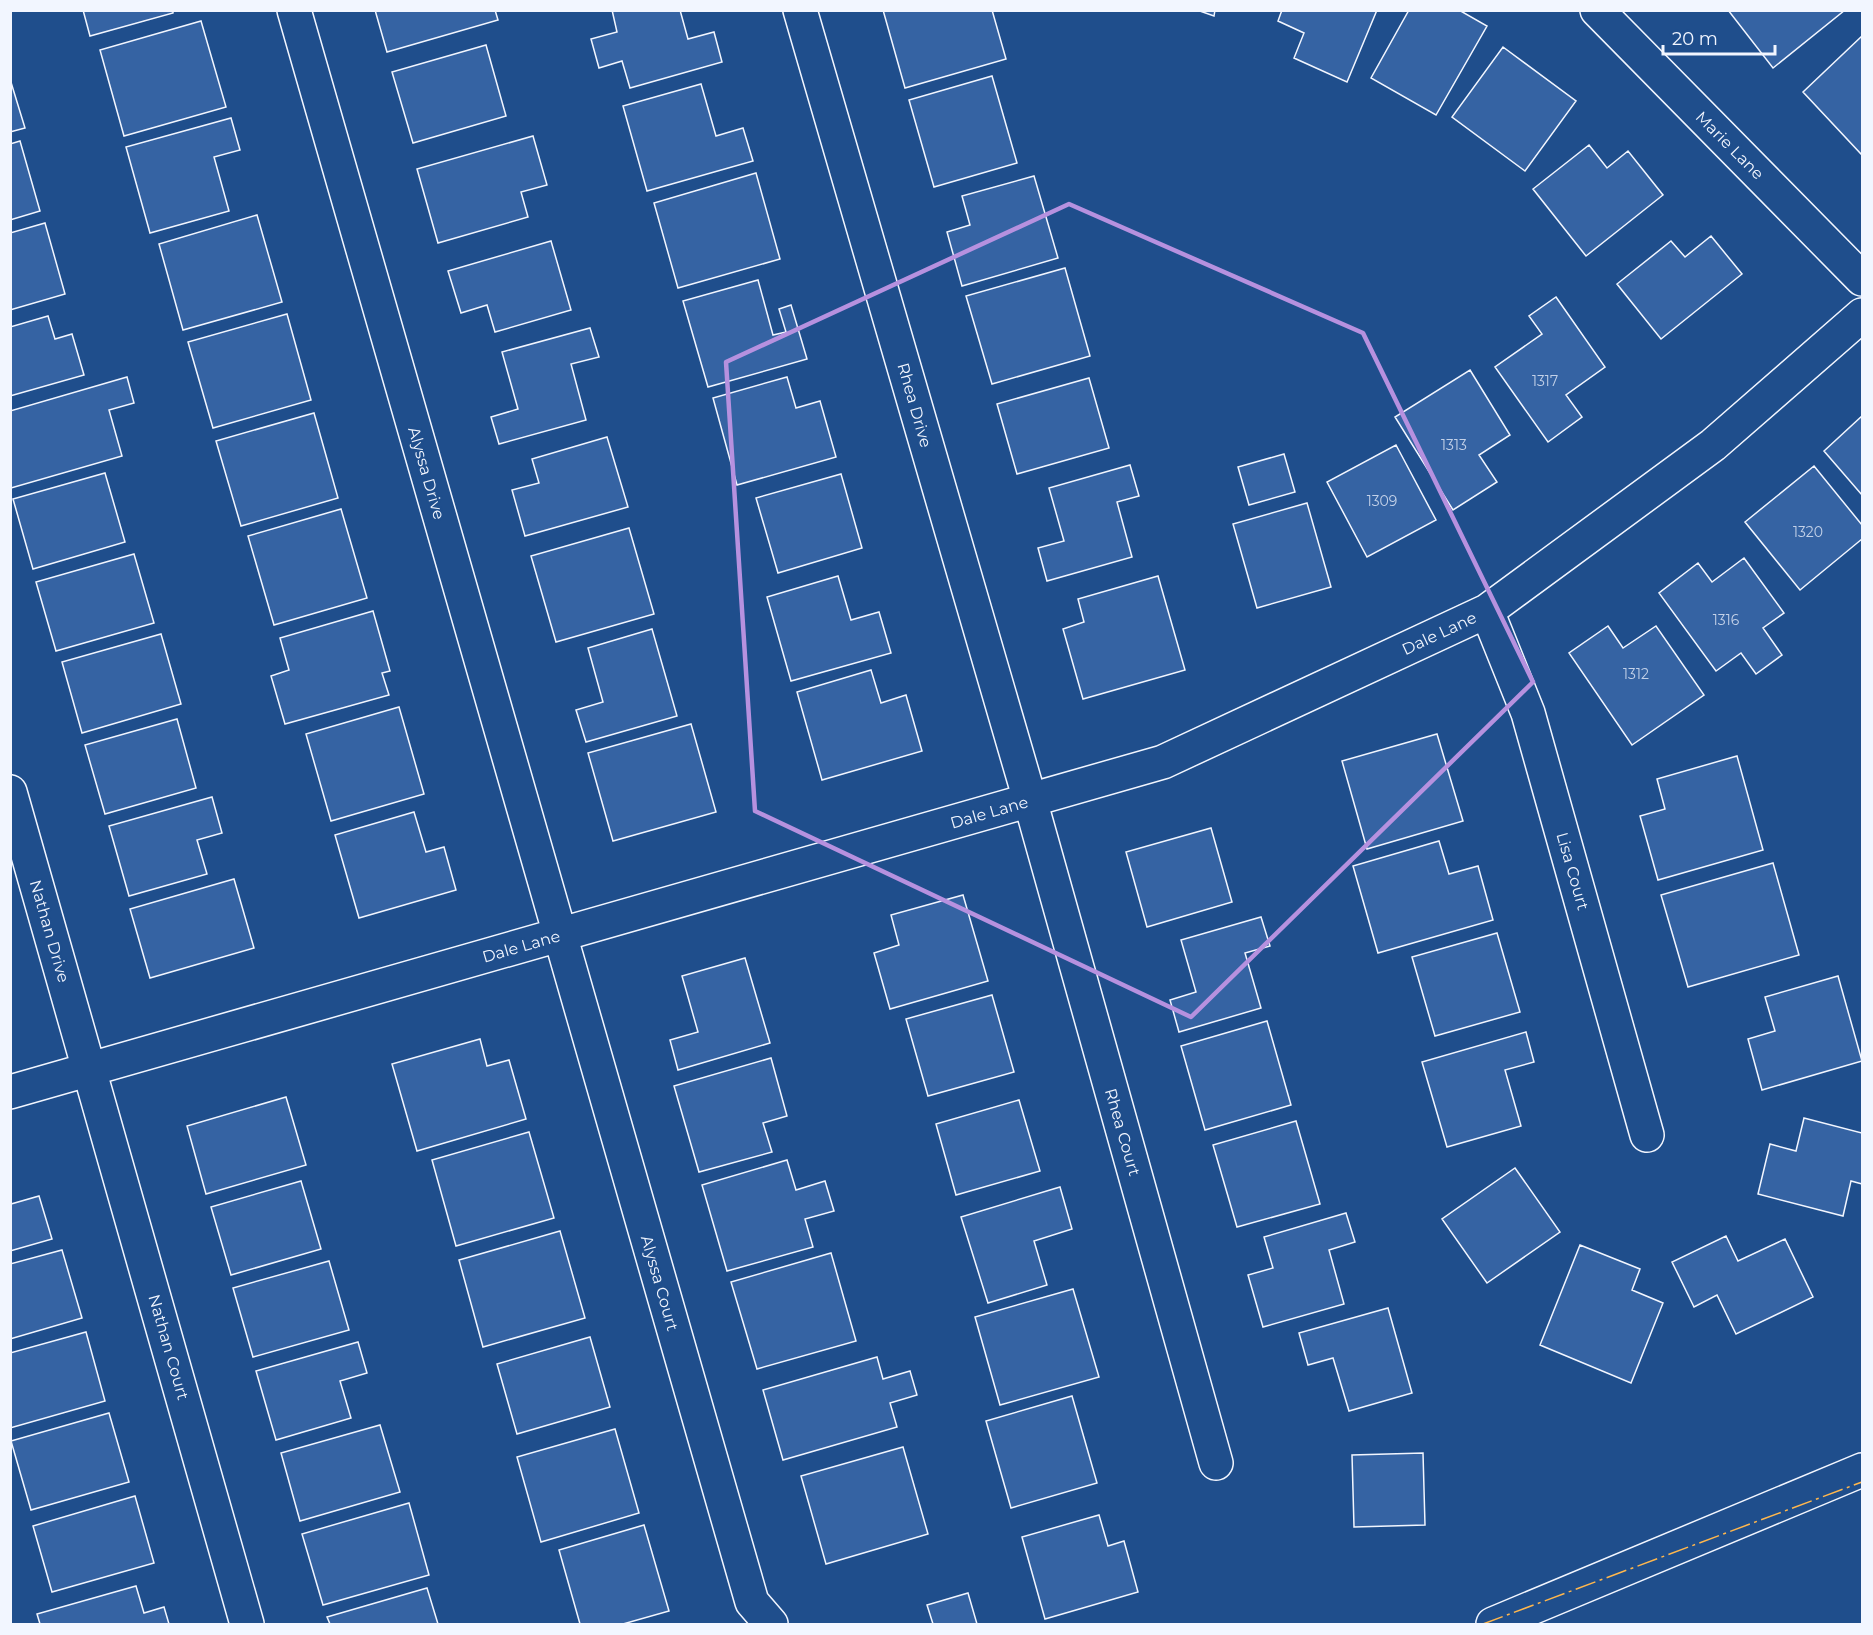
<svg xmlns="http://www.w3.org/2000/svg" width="1873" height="1635" font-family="Montserrat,sans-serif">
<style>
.building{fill:#3563a3;stroke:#f2f6ff;stroke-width:1.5}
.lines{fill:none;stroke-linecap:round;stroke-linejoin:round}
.minor-casing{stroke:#f2f6ff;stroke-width:36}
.minor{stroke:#1f4e8c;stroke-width:33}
.power{stroke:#ffb74d;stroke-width:1.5;stroke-dasharray:21 4.5 3 4.5;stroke-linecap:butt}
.marked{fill:none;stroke:#b691df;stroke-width:4.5;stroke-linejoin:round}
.labels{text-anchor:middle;stroke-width:4.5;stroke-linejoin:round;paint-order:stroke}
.number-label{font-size:14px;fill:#c3d1e8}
.street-label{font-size:16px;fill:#f2f6ff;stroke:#1f4e8c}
</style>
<rect width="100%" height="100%" fill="#1f4e8c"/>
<path class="building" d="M83 10H173V13L90 36Z
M375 10H495L498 20 387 52Z
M612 10H680L688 39 714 32 722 62 630 88 622 61 599 68 591 39 617 32Z
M883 10H992L1006 59 905 88Z
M1197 10H1215L1214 16Z
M1282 10H1377L1347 82 1294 58 1304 33 1278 21Z
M1409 10H1459L1487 26 1436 115 1371 78Z
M1728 10H1845L1773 68Z
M201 21 226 107 124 136 100 50Z
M1862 36V155L1803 92Z
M486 45 506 116 413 143 392 72Z
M1503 47 1576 101 1525 171 1452 117Z
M992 76 1017 163 934 187 909 100Z
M10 79 25 128 10 132Z
M701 84 716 136 743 128 753 161 647 191 623 106Z
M231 118 240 150 214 157 229 211 150 233 126 147Z
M533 136 547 185 521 192 528 217 438 243 417 169Z
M20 141 40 211 10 220V144Z
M1589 145 1607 168 1628 151 1663 195 1586 256 1533 189Z
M756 173 780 259 678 288 654 203Z
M1034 176 1058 258 962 286 947 232 970 225 962 196Z
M257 215 282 302 183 330 159 244Z
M45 223 65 294 10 310V233Z
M1711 236 1742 274 1661 339 1617 284 1671 241 1685 257Z
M551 241 571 310 495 332 487 305 461 313 448 271Z
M1065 268 1090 356 992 384 966 296Z
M758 280 773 335 786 332 779 309 791 305 807 359 708 387 683 301Z
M1556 297 1605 367 1566 395 1582 417 1548 442 1495 367 1542 334 1529 316Z
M287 314 311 400 213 428 188 342Z
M48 316 55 339 72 334 84 375 10 396V327Z
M590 328 599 357 571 364 586 420 499 444 491 417 518 409 502 352Z
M1470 370 1510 435 1479 455 1497 482 1453 510 1395 417Z
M127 377 134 403 109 410 122 456 11 488 10 411Z
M787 377 796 408 820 401 836 457 737 485 713 398Z
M1089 378 1109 448 1017 474 997 404Z
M314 413 338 498 241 526 216 441Z
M1862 416V495L1824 451Z
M607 437 628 507 525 536 512 490 539 483 532 459Z
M1396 445 1436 520 1367 557 1327 482Z
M1284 454 1295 492 1249 505 1238 467Z
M1130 465 1139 496 1117 502 1132 557 1047 581 1038 548 1064 541 1049 488Z
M1814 466 1862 525V539L1800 590 1745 522Z
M105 473 125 542 33 569 13 499Z
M841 474 862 548 778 573 756 498Z
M1307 503 1331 587 1257 608 1233 524Z
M341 509 367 598 274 625 248 536Z
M629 528 654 614 556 642 531 556Z
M134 554 154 623 56 651 36 582Z
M1744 558 1784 613 1763 628 1782 655 1756 674 1741 653 1716 671 1659 593 1698 563 1712 582Z
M838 576 851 620 879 612 891 653 791 681 767 597Z
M1158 576 1185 670 1083 699 1063 629 1084 622 1078 599Z
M373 611 390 671 382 673 389 695 285 724 271 676 289 670 280 638Z
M1608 626 1623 648 1656 626 1704 695 1632 745 1569 653Z
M652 629 677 716 586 742 576 710 603 702 588 648Z
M161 634 181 704 82 733 62 662Z
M871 670 881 703 906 695 922 751 822 780 797 692Z
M399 707 424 794 331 821 306 734Z
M177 719 196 788 105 814 85 745Z
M691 724 716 812 613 841 588 753Z
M1437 734 1463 821 1367 849 1342 761Z
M1737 756 1763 850 1658 880 1640 816 1665 809 1657 779Z
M212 797 222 833 197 840 207 874 129 896 109 826Z
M414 812 426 852 444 847 456 890 359 918 335 835Z
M1211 828 1232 902 1147 927 1126 852Z
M1439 841 1449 874 1478 866 1493 920 1378 953 1353 866Z
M1773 863 1799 955 1688 987 1661 895Z
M234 879 254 948 150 978 130 909Z
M963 895 988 981 890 1009 874 953 899 945 891 915Z
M1261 917 1270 946 1245 953 1261 1008 1179 1032 1170 1000 1196 992 1181 940Z
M1497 933 1520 1012 1435 1036 1412 957Z
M745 958 770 1043 678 1070 670 1040 698 1032 682 976Z
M1838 976 1862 1061 1762 1090 1748 1039 1775 1031 1765 997Z
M992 995 1014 1072 928 1096 906 1019Z
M1267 1021 1291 1105 1205 1130 1181 1046Z
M1526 1032 1534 1062 1505 1070 1521 1126 1447 1147 1422 1062Z
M480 1039 487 1066 509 1060 526 1119 417 1151 392 1064Z
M771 1058 787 1116 763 1123 772 1152 699 1172 674 1086Z
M286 1097 306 1165 206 1194 187 1126Z
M1019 1100 1040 1171 956 1195 936 1124Z
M1804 1118 1862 1133V1184L1851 1181 1843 1216 1758 1194 1770 1144 1796 1151Z
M1296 1121 1320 1204 1237 1227 1213 1145Z
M529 1132 554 1218 456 1246 432 1160Z
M787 1160 796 1190 825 1181 834 1211 805 1219 813 1247 727 1271 702 1185Z
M1515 1168 1560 1232 1487 1283 1442 1219Z
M301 1181 321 1249 231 1275 211 1207Z
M1060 1187 1072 1229 1034 1241 1047 1285 988 1303 961 1217Z
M39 1196 52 1239 10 1251V1201L11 1204Z
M1346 1213 1355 1242 1329 1250 1344 1304 1263 1327 1248 1275 1273 1268 1264 1237Z
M560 1231 585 1318 483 1347 459 1260Z
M1726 1236 1738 1261 1785 1239 1813 1297 1736 1334 1717 1295 1694 1307 1672 1262Z
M1580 1245 1640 1269 1632 1290 1663 1303 1631 1383 1540 1345Z
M62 1250 82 1318 10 1339V1264Z
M831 1253 856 1341 757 1369 731 1282Z
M329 1261 349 1330 253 1357 233 1288Z
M1073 1289 1099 1377 1000 1405 975 1317Z
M1388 1308 1412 1393 1349 1411 1333 1358 1308 1365 1299 1333Z
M86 1332 105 1401 10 1428V1353Z
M590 1337 610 1407 517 1434 497 1364Z
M358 1342 367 1373 340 1381 351 1418 276 1440 256 1371Z
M877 1357 883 1379 910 1371 917 1395 890 1403 897 1427 783 1460 763 1390Z
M1072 1396 1097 1483 1011 1508 986 1421Z
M109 1413 129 1482 31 1510 11 1441Z
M380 1425 400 1492 300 1521 281 1453Z
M615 1429 639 1513 541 1542 517 1457Z
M903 1447 928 1534 826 1564 801 1476Z
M1423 1453 1425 1525 1354 1527 1352 1455Z
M135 1496 154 1563 52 1592 33 1526Z
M409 1503 429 1575 323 1605 302 1534Z
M1099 1515 1108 1546 1124 1541 1138 1592 1045 1619 1022 1537Z
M644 1525 669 1611 623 1624H580L559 1550Z
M136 1586 144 1613 164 1607 169 1624H40L37 1614Z
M427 1588 438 1624H330L327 1617Z
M968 1593 977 1624H933L927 1605Z"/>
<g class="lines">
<g class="minor-casing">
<path id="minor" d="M294 10 752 1602 771 1624
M800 10 1030 800 1216 1463
M1597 10 1862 279
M1487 611 1528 713 1647 1135
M10 792 247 1624
M10 1092 1163 762 1487 611 1713 445 1862 315
M1493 1624 1862 1470"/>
</g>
<use href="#minor" class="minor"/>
<path class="power" d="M1483 1624 1862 1482"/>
</g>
<path class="marked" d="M1069 204 1363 333 1533 682 1191 1017 755 811 726 362Z"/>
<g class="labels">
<g class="number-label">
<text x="1545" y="386">1317</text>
<text x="1454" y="450">1313</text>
<text x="1382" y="506">1309</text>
<text x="1808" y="537">1320</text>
<text x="1726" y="625">1316</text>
<text x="1636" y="679">1312</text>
</g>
<g class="street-label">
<text transform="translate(1730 145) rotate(45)" y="6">Marie Lane</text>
<text transform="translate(915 405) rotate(74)" y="6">Rhea Drive</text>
<text transform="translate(427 473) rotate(74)" y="6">Alyssa Drive</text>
<text transform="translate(1439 633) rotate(-25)" y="6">Dale Lane</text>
<text transform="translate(989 812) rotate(-16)" y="6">Dale Lane</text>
<text transform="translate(1573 871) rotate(74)" y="6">Lisa Court</text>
<text transform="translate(50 931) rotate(74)" y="6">Nathan Drive</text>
<text transform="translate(521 946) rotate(-16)" y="6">Dale Lane</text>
<text transform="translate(1123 1132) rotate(74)" y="6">Rhea Court</text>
<text transform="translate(660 1283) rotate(74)" y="6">Alyssa Court</text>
<text transform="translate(169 1347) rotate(74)" y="6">Nathan Court</text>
</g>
</g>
<rect width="1873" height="1635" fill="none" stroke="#f2f6ff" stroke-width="24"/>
<path d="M1663 45v9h112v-9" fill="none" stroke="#f2f6ff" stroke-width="3"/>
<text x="1672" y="45" font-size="18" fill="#f2f6ff" stroke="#1f4e8c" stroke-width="4.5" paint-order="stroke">20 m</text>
</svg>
